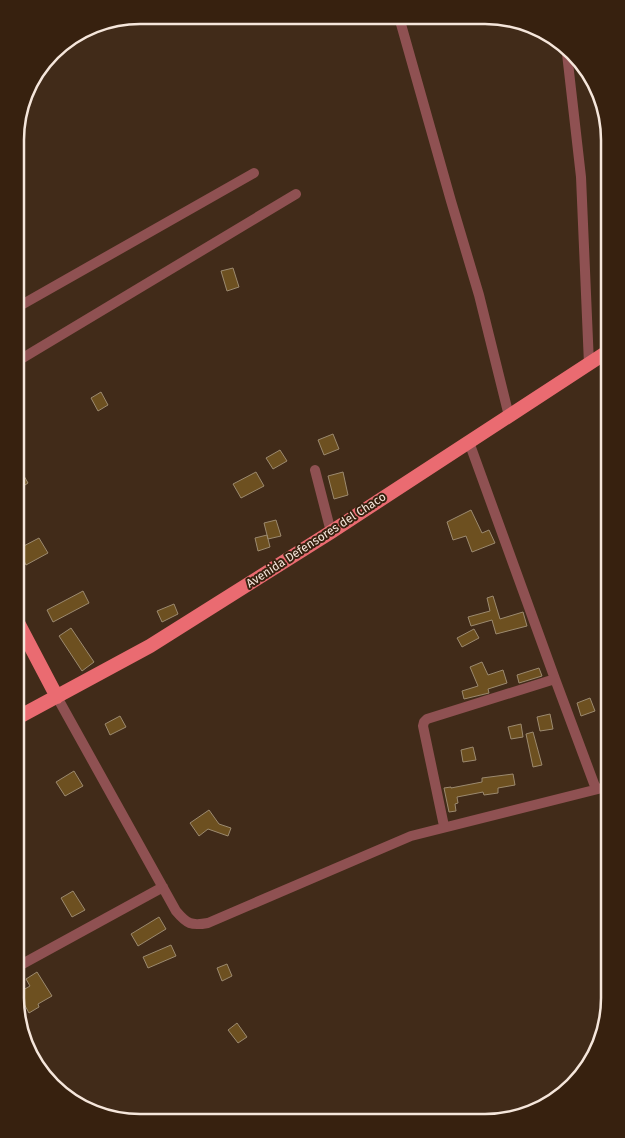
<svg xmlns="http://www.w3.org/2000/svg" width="625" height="1138" font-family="'Fira Sans',sans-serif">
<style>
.building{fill:#6d5020;stroke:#9c8a6f}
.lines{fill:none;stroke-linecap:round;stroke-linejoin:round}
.minor{stroke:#8f5152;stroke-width:10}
.major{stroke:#ea6b71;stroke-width:14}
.labels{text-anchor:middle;stroke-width:4;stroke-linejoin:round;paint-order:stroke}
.street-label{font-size:12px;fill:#f5e6db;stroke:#37210f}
.rim{fill:none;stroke:#f5e6db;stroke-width:2.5}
</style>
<rect width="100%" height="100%" fill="#412b19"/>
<path class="building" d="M233 268 239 287 227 291 221 271Z
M101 392 108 405 98 411 91 398Z
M333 434 339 449 324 455 318 440Z
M280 450 287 461 273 469 266 458Z
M16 462 28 483 16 491Z
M256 472 264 486 241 498 233 484Z
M343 472 348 495 334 499 328 476Z
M471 510 482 533 489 530 495 543 472 552 466 536 453 540 447 522Z
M276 520 281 536 268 539 264 523Z
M267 535 270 547 258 551 255 538Z
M39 538 48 553 26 565 18 549Z
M83 591 89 603 53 622 47 610Z
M493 596 500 619 523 612 527 626 496 634 492 620 471 626 468 617 490 611 487 598Z
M174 604 178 614 162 622 157 611Z
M71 628 94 662 82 671 59 636Z
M474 629 479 638 462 647 457 638Z
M482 662 488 675 503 670 507 683 488 689 489 693 464 699 462 691 478 686 470 667Z
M539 668 542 676 519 683 517 675Z
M590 698 595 711 581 716 577 703Z
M550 714 553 729 540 731 537 717Z
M120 716 126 727 110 735 105 724Z
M521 724 523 737 511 739 508 727Z
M533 732 542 765 533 767 526 734Z
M473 747 476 760 463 762 461 750Z
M74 771 83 786 65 796 56 782Z
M513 774 515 785 498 788V793L484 795 483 792 457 797 458 803 455 804 456 811 449 812 444 788 451 787V788L482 782V778Z
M209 810 219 824 231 828 228 836 208 829 199 836 190 823Z
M73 891 85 910 72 917 61 898Z
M159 917 166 929 138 946 131 934Z
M171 945 176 956 148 968 143 957Z
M227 964 232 976 222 981 217 968Z
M37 972 52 996 38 1004 39 1007 29 1013 18 993 30 986 26 979Z
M237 1023 247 1037 238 1043 228 1030Z"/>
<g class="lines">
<path class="minor" d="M399 17 451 201 479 295 509 416
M566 45 581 177 589 364
M16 308 254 173
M16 362 296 194
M315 470 331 532
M555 679 596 789
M57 697 176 911C187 924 191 926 208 923L411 836 610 786
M444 826 423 726 424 722 427 719 555 679 469 442
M15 968 163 887"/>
<path class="major" d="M15 617 57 697
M15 719 150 646 331 532 610 350"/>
</g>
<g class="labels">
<g class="street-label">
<text transform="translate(316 540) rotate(-33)" y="4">Avenida Defensores del Chaco</text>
</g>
</g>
<path d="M0 0H625V1138H0ZM140 24H485A116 116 0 0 1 601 140V998A116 116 0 0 1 485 1114H140A116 116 0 0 1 24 998V140A116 116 0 0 1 140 24Z" fill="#37210f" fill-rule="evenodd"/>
<path class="rim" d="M140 24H485A116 116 0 0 1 601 140V998A116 116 0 0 1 485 1114H140A116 116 0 0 1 24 998V140A116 116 0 0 1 140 24Z"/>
</svg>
